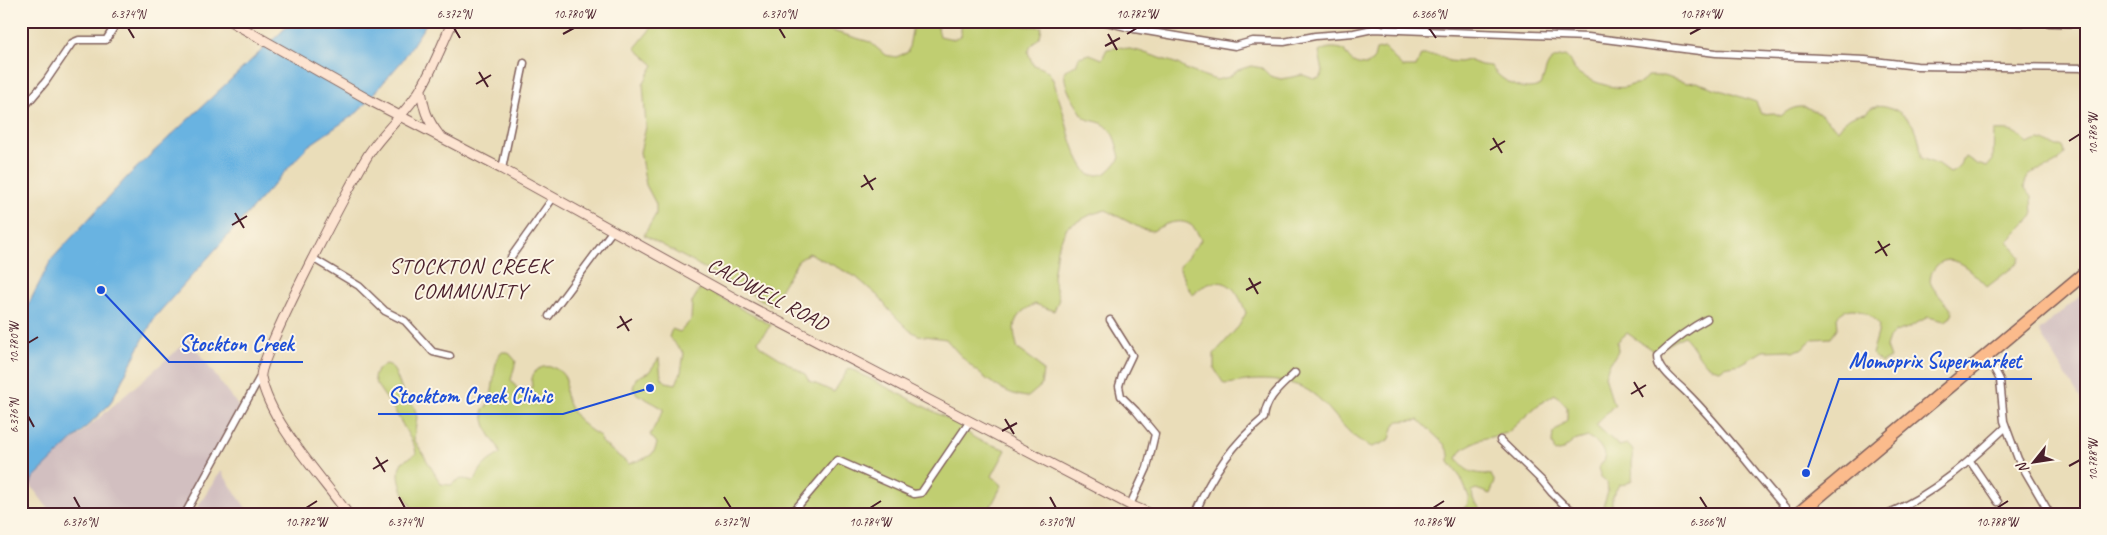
<svg xmlns="http://www.w3.org/2000/svg" width="2107" height="535" font-family="Caveat,sans-serif">
<style>
.industrial{fill:#d2bfc0}
.green{fill:#c0ce71;stroke:#85764e}
.water{fill:#69b3e1;stroke:#5a6986}
.lines{fill:none;stroke-linecap:round;stroke-linejoin:round}
.street-casing{stroke:#82625d;stroke-width:9}
.secondary-casing{stroke:#82625d;stroke-width:11}
.highway-casing{stroke:#82625d;stroke-width:15}
.street{stroke:#fff;stroke-width:6}
.secondary{stroke:#fde4d1;stroke-width:9}
.highway{stroke:#fbbb8c;stroke-width:12}
.rail-casing{stroke:#4a1f2b;stroke-width:4.5}
.rail{stroke:#fcf5e5;stroke-width:2.5;stroke-dasharray:8;stroke-linecap:butt}
.ticks{fill:none;stroke:#4a1f2b;stroke-width:2}
.labels{text-anchor:middle;stroke-width:4;stroke-linejoin:round;paint-order:stroke}
.street-label{font-size:21px;fill:#4a1f2b;stroke:#fcf5e5}
.neighbourhood-label{font-size:22px;letter-spacing:1px;fill:#4a1f2b;stroke:#fcf5e5}
.leader{fill:none;stroke:#1d4ed8;stroke-width:2}
.callout-dot{fill:#1d4ed8;stroke:#fcf5e5;stroke-width:2}
.callout-label{font-size:22px;text-anchor:middle;font-weight:bold;fill:#1d4ed8;stroke:#fcf5e5;stroke-width:4;stroke-linejoin:round;paint-order:stroke}
.neatline{fill:none;stroke:#4a1f2b;stroke-width:2}
.ticks-label{font-size:12px;text-anchor:middle;fill:#4a1f2b}
</style>
<rect width="100%" height="100%" fill="#fcf5e5"/>
<filter id="ink" filterUnits="userSpaceOnUse"><feTurbulence type="fractalNoise" baseFrequency=".02" numOctaves="2"/><feDisplacementMap in="SourceGraphic" scale="10" xChannelSelector="R" yChannelSelector="G"/><feConvolveMatrix kernelMatrix="1 2 1 2 8 2 1 2 1" color-interpolation-filters="sRGB"/></filter>
<filter id="wash" filterUnits="userSpaceOnUse"><feTurbulence type="fractalNoise" baseFrequency=".0096" numOctaves="4" result="noise"/><feDisplacementMap in="SourceGraphic" scale="20" xChannelSelector="R" yChannelSelector="G"/><feGaussianBlur stdDeviation="1.12" result="paint"/><feColorMatrix in="noise" values="0 0 0 0 0 0 0 0 0 0 0 0 0 0 0 0 0 1.4 0 .05"/><feComposite in="paint" operator="in"/></filter>
<g filter="url(#wash)">
<rect width="100%" height="100%" fill="#eaddb9"/>
<path class="industrial" d="M2086 291V408L2039 331Z
M189 340 239 407 185 514H52L27 480Z
M221 471 237 495 250 514H193Z"/>
<path class="green" d="M657 21H813L822 28 870 42 885 55 896 57 908 52 914 21H936L940 36 953 39 961 36V21L1042 27 1040 37 1031 46 1028 52 1033 65C1039 67 1045 68 1050 74 1054 80 1056 89 1058 96 1068 123 1070 152 1089 175 1106 176 1109 172 1120 158 1117 146 1114 128 1101 123 1096 121 1090 121 1085 118 1076 105 1062 86 1065 70L1076 65 1079 57 1090 54 1102 59 1107 49 1120 47 1139 51 1178 64 1187 70 1216 80 1229 77 1238 70 1251 66 1262 68 1270 76 1281 79 1303 75 1314 79 1320 78 1323 72 1319 52C1326 47 1336 47 1344 50 1350 62 1355 65 1368 65L1374 58 1376 50 1385 48 1402 67H1416L1421 55H1438L1449 61 1460 62 1468 60 1481 65 1491 66C1500 81 1524 94 1541 85 1548 68 1544 59 1565 56 1571 60 1571 67 1577 72 1586 80 1614 90 1626 87 1631 85 1635 84 1641 83L1647 76H1663L1687 83 1696 82 1756 102 1761 114 1774 113 1781 116C1804 95 1821 115 1838 130 1846 119 1851 114 1866 113 1878 95 1906 113 1914 127 1919 136 1921 148 1921 158L1939 165 1950 173C1958 170 1960 166 1962 159L1966 157 1977 164 1987 167 1993 160 1994 131C2013 130 2015 131 2028 144 2045 134 2045 147 2062 146L2064 149 2065 154C2062 157 2059 161 2056 163 2042 172 2028 167 2024 187L2032 197 2033 216 2008 241 2020 257 2018 263 1987 287C1974 274 1950 245 1933 270 1931 274 1929 280 1931 284 1935 293 1947 303 1953 312L1950 318 1944 321 1928 317 1908 328 1895 332 1889 338 1886 347 1890 358 1881 363 1872 354 1878 333 1879 324C1867 312 1851 301 1837 317L1838 328 1831 338 1813 339 1801 349 1793 352 1790 350 1763 351 1741 364 1724 367 1720 370C1700 367 1697 348 1684 336L1655 352 1627 333 1617 342 1618 351 1609 365 1605 375 1612 401 1615 404 1596 425 1619 446 1627 444C1635 451 1634 453 1632 463 1632 468 1633 474 1632 480L1626 484 1619 485 1612 496V505L1606 509 1603 506 1608 492 1607 482 1601 477 1598 468 1605 460C1604 449 1598 442 1588 437L1574 441 1563 450 1555 452 1552 443 1553 433 1567 420V407L1555 394 1538 405 1507 433 1478 440 1463 449 1457 458C1467 475 1474 472 1491 475L1495 482 1490 494 1476 489 1472 491 1473 499 1484 514H1458L1467 505 1469 497 1461 478 1449 462V454L1444 444 1419 420 1399 421 1394 425 1390 439 1383 443 1372 447C1340 435 1329 395 1296 385 1281 380 1261 379 1246 381 1238 382 1232 384 1224 384L1214 368V354L1239 326 1246 313C1239 294 1230 275 1206 285 1200 288 1197 290 1193 295L1186 285 1179 267 1201 240C1199 236 1196 229 1192 226 1181 217 1164 224 1153 231L1142 229 1106 210 1092 214 1067 227 1057 249 1053 278 1059 299 1054 311 1035 304C1012 315 1011 326 1018 349L1036 362 1043 371 1041 386 1028 397C997 395 965 362 946 339L918 335 909 330 889 310 879 297 856 277 809 253 798 261 771 305 644 235 656 214V204L646 185 640 152 646 127 643 84 654 65 635 48Z
M701 287 771 325 758 341 760 346 805 374 809 381 834 392 849 368 962 426C976 444 986 441 1006 450L992 476 1002 485 987 514H418C406 503 393 476 402 462L416 454 415 447 395 411 376 384 374 377 377 370 386 364 390 365 395 372 405 397 414 406 417 417 414 439 441 484 451 485C459 478 463 478 473 481L476 479C481 465 488 461 500 454 499 445 495 444 491 437 486 429 483 419 483 410 497 400 490 367 501 352H508L516 361 511 380 519 391 528 393 532 387C528 365 553 360 564 376 569 383 564 388 566 395 569 413 585 428 600 436L601 442 629 464C643 458 654 459 657 443L650 435 664 409 637 394 633 388 636 378 649 372 659 358 661 377 666 382 676 384 681 372 684 353 669 337 672 329 680 332 691 320 692 302Z"/>
<path class="water" d="M293 21H428L402 61 358 112 308 146 154 318 110 404 33 478 21 508V319L51 260 129 175Z"/>
</g>
<g filter="url(#ink)">
<g class="lines">
<g class="street-casing">
<path id="street" d="M1102 21 1134 29 1235 46 1253 41 1284 42 1315 36 1354 33 1373 29 1588 37 1716 53 1865 60 1917 66 2086 68
M21 111 46 81 72 43 79 40H106L118 21
M502 169 524 63
M511 257 553 198
M314 259 359 286 385 311 405 321 433 352 450 356
M549 316 613 230
M1707 319C1688 329 1674 340 1658 355 1658 369 1676 382 1685 391 1724 429 1754 473 1791 514
M1110 320 1132 355 1122 376 1119 386 1121 396 1136 411 1155 434 1147 468 1130 505
M1987 355 2000 380 2004 421 2018 459 2050 514
M1500 440 1542 481 1552 493 1564 505 1579 514
M1970 461 1998 502
M793 512 837 460 914 494 921 493 970 421
M185 514 261 375
M1195 514C1210 477 1233 443 1264 418 1266 397 1281 387 1295 373
M1887 514C1933 495 1970 461 2006 427"/>
</g>
<g class="secondary-casing">
<path id="secondary" d="M230 21 371 101 502 169 747 305 1130 505 1151 514
M421 90C424 109 426 118 439 135
M348 514C321 476 270 423 261 377 258 359 354 176 370 152 385 130 406 113 420 90 433 69 442 44 453 21"/>
</g>
<g class="highway-casing">
<path id="highway" d="M1798 514 2086 272"/>
</g>
<use href="#street" class="street"/>
<use href="#secondary" class="secondary"/>
<use href="#highway" class="highway"/>
<g class="rail-casing">
<path id="rail" d="M1910 21 2086 26"/>
</g>
<use href="#rail" class="rail"/>
</g>
</g>
<path class="ticks" d="M128 28 134 38M454 28 460 38M779 28 785 38M1429 28 1436 38M563 34 574 28M1108 34 1117 50M1127 34 1137 28M1690 34 1701 28M1105 46 1120 38M479 72 488 87M476 84 491 75M1493 138 1502 153M2069 141 2080 134M1490 150 1505 141M864 175 873 190M861 187 876 178M235 213 244 228M232 225 247 216M1878 241 1887 256M1875 253 1890 244M1249 278 1258 294M1246 290 1261 282M620 316 629 331M617 328 632 319M28 343 38 337M1634 382 1643 397M1631 394 1646 385M28 416 34 427M1005 419 1014 434M1002 431 1017 423M376 457 385 472M2069 466 2080 460M373 469 388 460M74 497 80 508M399 497 405 508M724 497 731 508M1050 497 1056 508M1700 497 1707 508M306 508 317 501M870 508 881 501M1433 508 1444 501M1997 508 2008 501"/>
<g class="labels">
<g class="street-label">
<text transform="translate(768 294) rotate(28)" y="7">CALDWELL ROAD</text>
</g>
<g class="neighbourhood-label">
<text x="470" y="273">STOCKTON CREEK<tspan x="470" dy="25">COMMUNITY</tspan></text>
</g>
</g>
<path class="leader" d="M101 290L169 362H303M1806 473L1839 379H2032M650 388L563 414H378"/>
<g class="callout-dot">
<circle cx="101" cy="290" r="5"/>
<circle cx="1806" cy="473" r="5"/>
<circle cx="650" cy="388" r="5"/>
</g>
<g class="callout-label">
<text x="236" y="351">Stockton Creek</text>
<text x="1935" y="368">Momoprix Supermarket</text>
<text x="470" y="403">Stocktom Creek Clinic</text>
</g>
<rect width="2107" height="535" fill="none" stroke="#fcf5e5" stroke-width="55"/>
<g transform="translate(2034 462) rotate(240)" stroke="#fcf5e5" stroke-width="4" paint-order="stroke">
<path d="M0-4L9 19L0 12L-9 19Z" fill="#4a1f2b"/>
<text y="-8" font-size="14" font-weight="bold" text-anchor="middle" fill="#4a1f2b">N</text>
</g>
<rect x="28" y="28" width="2052" height="480" class="neatline"/>
<g class="ticks-label">
<text x="128" y="18">6.374°N</text>
<text x="454" y="18">6.372°N</text>
<text x="574" y="18">10.780°W</text>
<text x="779" y="18">6.370°N</text>
<text x="1137" y="18">10.782°W</text>
<text x="1429" y="18">6.366°N</text>
<text x="1701" y="18">10.784°W</text>
<text transform="translate(2093 134) rotate(-90)" y="4">10.786°W</text>
<text transform="translate(14 343) rotate(-90)" y="4">10.780°W</text>
<text transform="translate(14 416) rotate(-90)" y="4">6.376°N</text>
<text transform="translate(2093 460) rotate(-90)" y="4">10.788°W</text>
<text x="80" y="526">6.376°N</text>
<text x="306" y="526">10.782°W</text>
<text x="405" y="526">6.374°N</text>
<text x="731" y="526">6.372°N</text>
<text x="870" y="526">10.784°W</text>
<text x="1056" y="526">6.370°N</text>
<text x="1433" y="526">10.786°W</text>
<text x="1707" y="526">6.366°N</text>
<text x="1997" y="526">10.788°W</text>
</g>
</svg>
